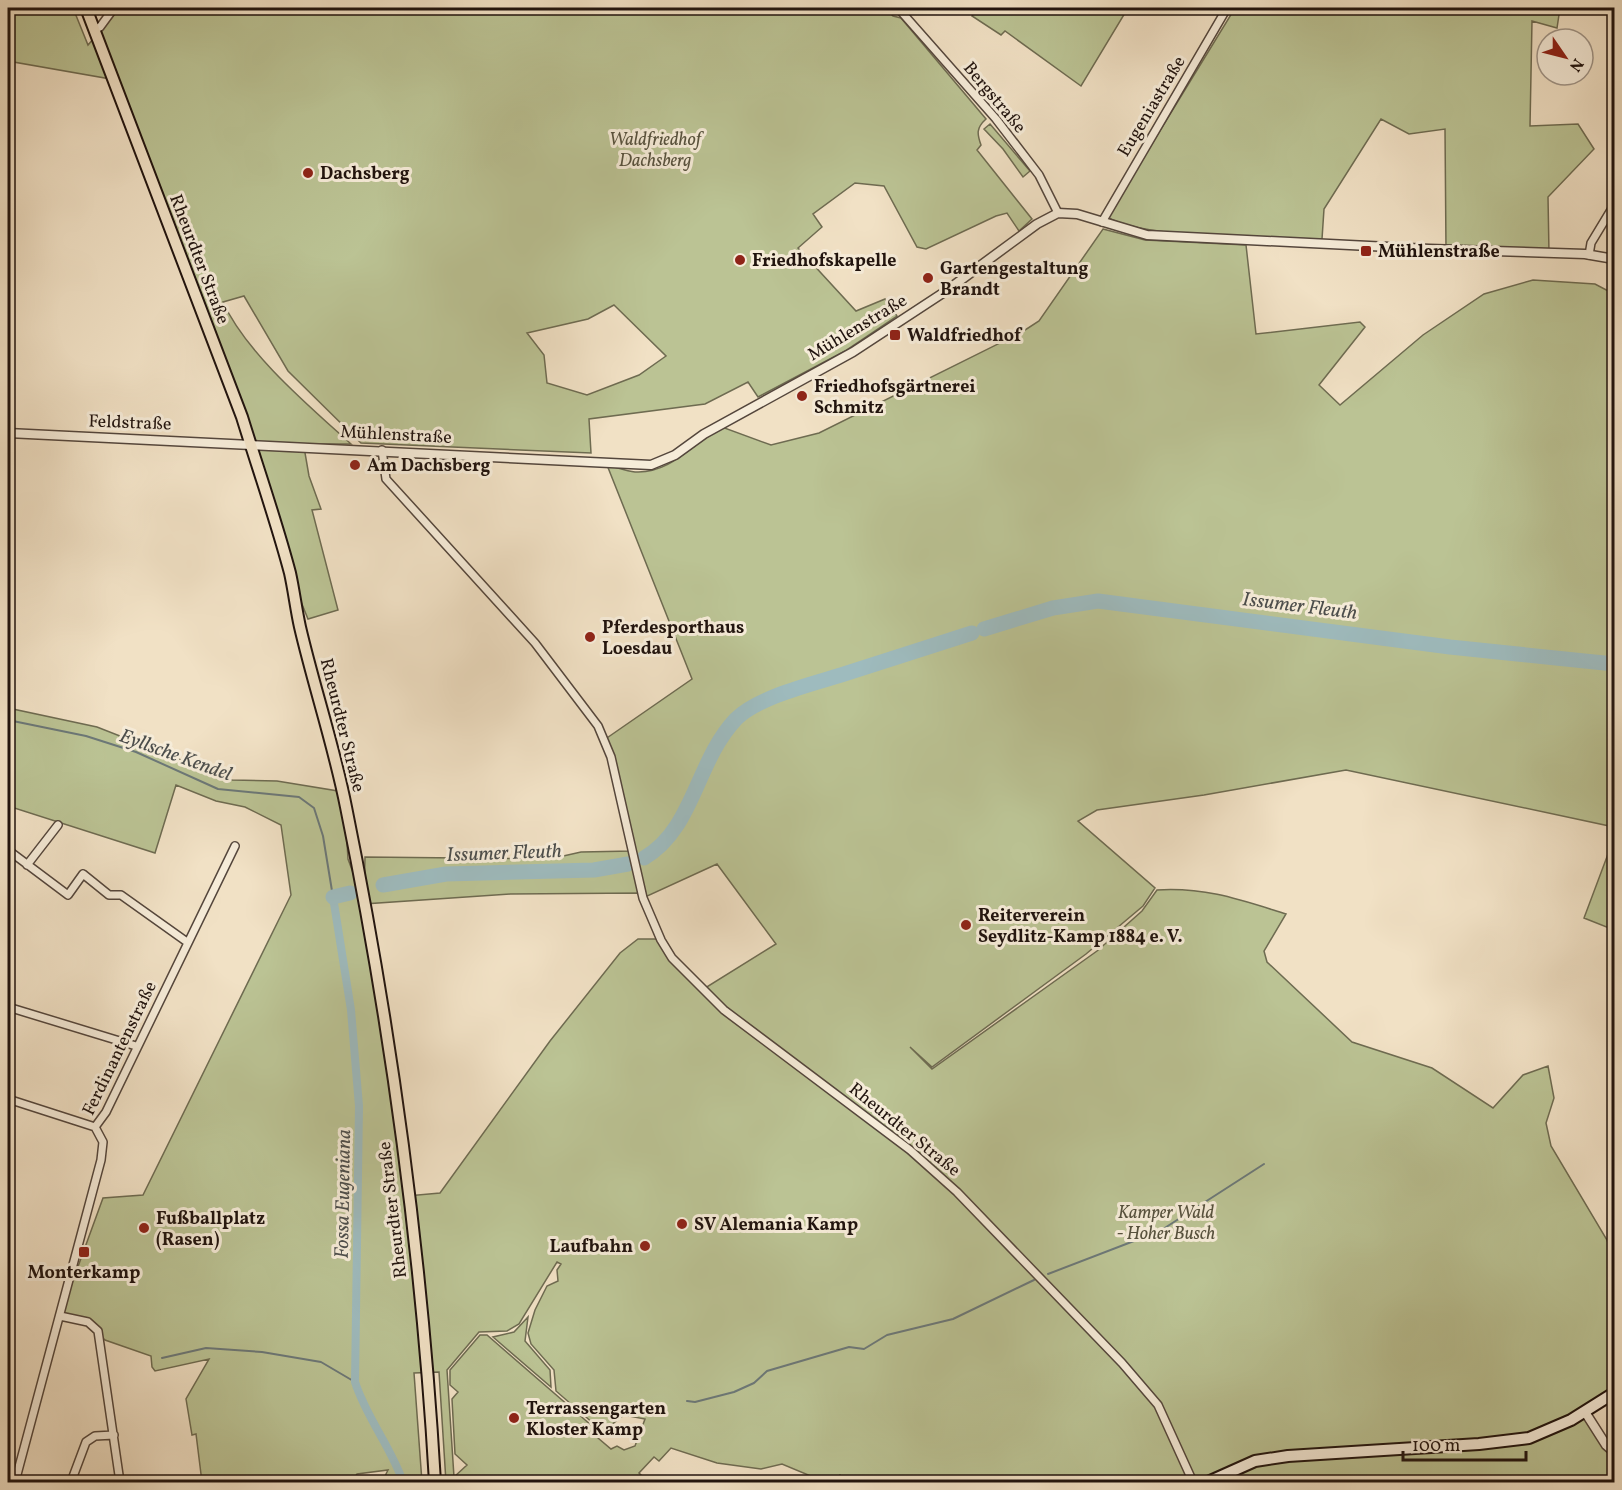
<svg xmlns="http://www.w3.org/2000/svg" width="1622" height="1490" font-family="Vollkorn,serif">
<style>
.green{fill:#bbc394;stroke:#6e6b51;stroke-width:1.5;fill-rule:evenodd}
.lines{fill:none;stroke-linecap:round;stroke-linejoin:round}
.stream{stroke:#6c7878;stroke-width:2}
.canal{stroke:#9ebbbe;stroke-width:8}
.river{stroke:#9ebbbe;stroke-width:15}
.minor-casing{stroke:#54463c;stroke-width:10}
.tertiary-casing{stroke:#54463c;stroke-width:11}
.secondary-casing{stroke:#20130e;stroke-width:14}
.primary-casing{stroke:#20130e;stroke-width:14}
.minor{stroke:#f6ecd9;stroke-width:7}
.tertiary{stroke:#f6ecd9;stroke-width:8}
.secondary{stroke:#f6ecd9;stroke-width:10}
.primary{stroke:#f1e1c5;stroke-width:10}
.poi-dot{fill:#8f2418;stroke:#f6ecd9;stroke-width:2}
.labels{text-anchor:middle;stroke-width:6;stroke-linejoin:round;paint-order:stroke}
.street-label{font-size:18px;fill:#20130e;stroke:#f6ecd9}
.park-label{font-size:18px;font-style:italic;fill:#56513d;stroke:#f6ecd9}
.poi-label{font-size:18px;font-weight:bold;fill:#20130e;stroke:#f6ecd9;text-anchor:start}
.water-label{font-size:20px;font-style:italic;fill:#4c4e4c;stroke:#f6ecd9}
</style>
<rect width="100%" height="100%" fill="#f1e1c5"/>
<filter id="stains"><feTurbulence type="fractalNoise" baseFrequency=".00333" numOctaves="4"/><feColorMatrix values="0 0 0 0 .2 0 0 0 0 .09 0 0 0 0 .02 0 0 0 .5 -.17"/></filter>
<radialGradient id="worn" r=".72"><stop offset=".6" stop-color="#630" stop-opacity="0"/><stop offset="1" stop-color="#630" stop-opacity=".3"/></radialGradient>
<path class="green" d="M8 8H73L88 45 120 8H885L893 16 901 18 986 119C976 128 977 134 981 145L977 150 1032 219 1019 231 1007 213 996 216 926 249 917 247 884 186 855 183 813 214 822 227 798 248 856 311 885 299 897 316 845 351 758 397 748 382 705 404 589 419 591 453 361 443 288 371 244 296 223 302C246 353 309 406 351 444H270L304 447 309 476 321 509 312 510 338 610 308 619 291 577 173 220 116 80 8 61ZM614 305 666 356 639 375 587 395 547 383 544 355 527 333 588 319Z
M977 8H1128L1081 86 1005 31 1001 35 972 16Z
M1235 8H1560L1557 28 1532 21 1530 126 1578 124 1594 149 1548 197 1549 253 1446 249 1445 129 1409 134 1381 119 1324 209 1322 239C1272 237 1145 240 1107 217Z
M990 124 1030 171 1023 177 1003 149 984 129Z
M1103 229 1145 240 1246 245 1256 334 1360 322 1365 327 1319 385 1340 405 1423 335 1484 294 1533 280 1595 284 1614 294V827L1346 770 1204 795 1097 810 1078 821 1155 888 1143 906 1086 954 932 1067 910 1047 932 1069 1097 951 1142 911 1157 890C1206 887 1241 900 1286 914L1264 951 1267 962 1352 1042 1432 1068 1493 1108 1523 1075 1548 1066 1554 1098 1546 1123 1551 1146 1607 1240 1614 1261V1391L1585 1412 1614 1452V1482H849L840 1475 832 1482H825L782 1464 761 1469 717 1463 671 1448 659 1461 654 1457 639 1473 643 1477 637 1482H446L439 1372 414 1373 422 1482H382L388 1470 357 1474 352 1482H202L196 1434 192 1435 186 1399 209 1359 155 1371 152 1367 151 1356 105 1340 86 1322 60 1316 103 1198 143 1195 291 895 281 825 245 807 216 801 176 785 155 853 8 806V708L97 727 232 780 277 781 344 792 348 859 364 902 365 857 550 859 581 852 632 851 604 740 692 679 607 465C616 467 626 471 635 472 671 474 693 443 722 427L771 445 819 433 1022 332 1039 321ZM717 864 776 944 702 990 659 939H638L620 953 550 1041 440 1193 407 1196 364 904 510 894 642 893 643 898ZM557 1262 561 1264 557 1270 558 1281 547 1286 535 1310 528 1333 531 1344 554 1370 556 1391 601 1430 606 1429 624 1415 645 1419 635 1446 624 1450 617 1446 611 1449 598 1438 599 1432 487 1335H480L450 1370V1385L458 1392 452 1399 455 1454 467 1465 454 1477 447 1370 479 1332 507 1331 519 1324Z
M1614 838V930L1584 918Z
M528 1317 525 1341 550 1370 551 1387 493 1337 514 1332Z"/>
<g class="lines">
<path class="stream" d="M8 720 86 736 136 752 218 789 299 797 314 808 323 836 333 897
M1048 1274 1160 1231 1264 1164
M162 1358 206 1348 262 1352 321 1362 355 1382
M687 1401 695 1402 734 1392 754 1383 767 1371 849 1347 864 1349 887 1335 953 1319 1034 1280"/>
<path class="canal" d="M333 897 351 1010 359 1106 355 1382C366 1417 391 1447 403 1482"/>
<path class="river" d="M984 629 1053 608 1098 601 1450 647 1614 664
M644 858C694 829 696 761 736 719 758 697 812 684 841 675 885 661 929 647 972 633
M383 885 446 874 594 870 628 864
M333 897 350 893"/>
<g class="minor-casing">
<path id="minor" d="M898 8 996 119 1039 175 1058 213
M95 29 100 27 114 8
M1102 222 1227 8
M1589 255 1591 243 1614 205
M382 450 386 479 535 643 598 726 611 757 643 898 661 940 672 958 724 1010 910 1150 957 1192 1122 1363 1158 1405 1193 1482
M8 850 68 895 83 874 109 895H121L187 942
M27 865 58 825
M8 1007 136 1046
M8 1099 95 1127
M95 1127 106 1112 235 846
M60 1316 88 1322 98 1331 120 1482
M15 1482 101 1160 103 1142 95 1127
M71 1482 86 1442 95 1436 114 1435"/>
</g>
<g class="tertiary-casing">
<path id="tertiary" d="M8 433 651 465 675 455 704 434 853 352 946 291 1037 224 1058 213 1077 214 1147 235 1429 249 1585 254 1614 259
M1585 1412 1606 1445 1614 1452"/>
</g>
<g class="secondary-casing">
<path id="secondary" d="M1208 1482 1255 1461 1288 1456 1479 1444 1529 1438 1571 1420 1614 1393"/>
</g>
<g class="primary-casing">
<path id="primary" d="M86 8 242 417C258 469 276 520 290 573 294 591 296 609 300 627 314 687 334 746 346 807 391 1028 422 1256 435 1482"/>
</g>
<use href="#minor" class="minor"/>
<use href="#tertiary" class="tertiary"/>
<use href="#secondary" class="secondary"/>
<use href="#primary" class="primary"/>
</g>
<g class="poi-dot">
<circle cx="308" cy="173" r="6"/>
<rect x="1360" y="245" width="12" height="12" rx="3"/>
<circle cx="740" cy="260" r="6"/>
<circle cx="928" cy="278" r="6"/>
<rect x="889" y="329" width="12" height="12" rx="3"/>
<circle cx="802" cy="396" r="6"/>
<circle cx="355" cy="465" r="6"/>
<circle cx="590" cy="637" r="6"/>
<circle cx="966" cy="925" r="6"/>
<circle cx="682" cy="1224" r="6"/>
<circle cx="144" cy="1228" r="6"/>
<circle cx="645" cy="1246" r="6"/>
<rect x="78" y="1246" width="12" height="12" rx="3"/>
<circle cx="514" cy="1418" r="6"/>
</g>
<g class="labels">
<g class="street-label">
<text transform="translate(995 97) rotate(50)" y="6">Bergstraße</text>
<text transform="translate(1151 106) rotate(-59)" y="6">Eugeniastraße</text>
<text transform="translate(200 259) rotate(69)" y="6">Rheurdter Straße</text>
<text transform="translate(857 327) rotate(-31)" y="6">Mühlenstraße</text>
<text transform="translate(130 422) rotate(2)" y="6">Feldstraße</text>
<text transform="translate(396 434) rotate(3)" y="6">Mühlenstraße</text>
<text transform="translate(343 725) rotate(76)" y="6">Rheurdter Straße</text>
<text transform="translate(119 1048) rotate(-64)" y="6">Ferdinantenstraße</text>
<text transform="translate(905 1129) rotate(39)" y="6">Rheurdter Straße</text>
<text transform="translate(392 1210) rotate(-97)" y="6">Rheurdter Straße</text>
</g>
<g class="park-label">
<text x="655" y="145">Waldfriedhof<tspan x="655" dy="21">Dachsberg</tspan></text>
<text x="1166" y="1218">Kamper Wald<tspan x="1166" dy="21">- Hoher Busch</tspan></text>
</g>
<g class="poi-label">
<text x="320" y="179">Dachsberg</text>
<text x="1378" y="257">Mühlenstraße</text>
<text x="752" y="266">Friedhofskapelle</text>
<text x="940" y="274">Gartengestaltung<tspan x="940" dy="21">Brandt</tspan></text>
<text x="907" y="341">Waldfriedhof</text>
<text x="814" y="392">Friedhofsgärtnerei<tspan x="814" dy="21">Schmitz</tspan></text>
<text x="367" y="471">Am Dachsberg</text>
<text x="602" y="633">Pferdesporthaus<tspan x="602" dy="21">Loesdau</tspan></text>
<text x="978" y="921">Reiterverein<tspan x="978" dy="21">Seydlitz-Kamp 1884 e. V.</tspan></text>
<text x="156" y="1224">Fußballplatz<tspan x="156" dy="21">(Rasen)</tspan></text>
<text x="694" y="1230">SV Alemania Kamp</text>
<text x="633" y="1252" text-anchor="end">Laufbahn</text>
<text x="84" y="1278" text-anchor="middle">Monterkamp</text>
<text x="526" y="1414">Terrassengarten<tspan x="526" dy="21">Kloster Kamp</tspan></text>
</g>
<g class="water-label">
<text transform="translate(1300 605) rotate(7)" y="7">Issumer Fleuth</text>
<text transform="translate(176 754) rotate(20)" y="7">Eyllsche Kendel</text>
<text transform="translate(504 852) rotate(-2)" y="7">Issumer Fleuth</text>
<text transform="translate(342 1194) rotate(-89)" y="7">Fossa Eugeniana</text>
</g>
</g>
<rect width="1622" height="1490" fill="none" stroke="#f1e1c5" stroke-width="30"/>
<rect x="9" y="9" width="1604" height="1472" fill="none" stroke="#20130e" stroke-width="3"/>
<rect x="15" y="15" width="1592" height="1460" fill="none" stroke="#20130e" stroke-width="1.5"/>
<g transform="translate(1565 57) rotate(125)"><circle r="28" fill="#f6ecd9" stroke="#a09588" stroke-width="1.5"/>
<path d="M0-4.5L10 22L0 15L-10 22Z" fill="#8f2418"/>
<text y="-9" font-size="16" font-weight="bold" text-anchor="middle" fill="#20130e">N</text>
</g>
<path d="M1403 1451v9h123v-9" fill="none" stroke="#20130e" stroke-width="3"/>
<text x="1412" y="1451" font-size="18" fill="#20130e" stroke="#f6ecd9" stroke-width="4.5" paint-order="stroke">100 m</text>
<rect width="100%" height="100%" filter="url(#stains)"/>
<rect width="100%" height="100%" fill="url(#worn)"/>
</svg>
